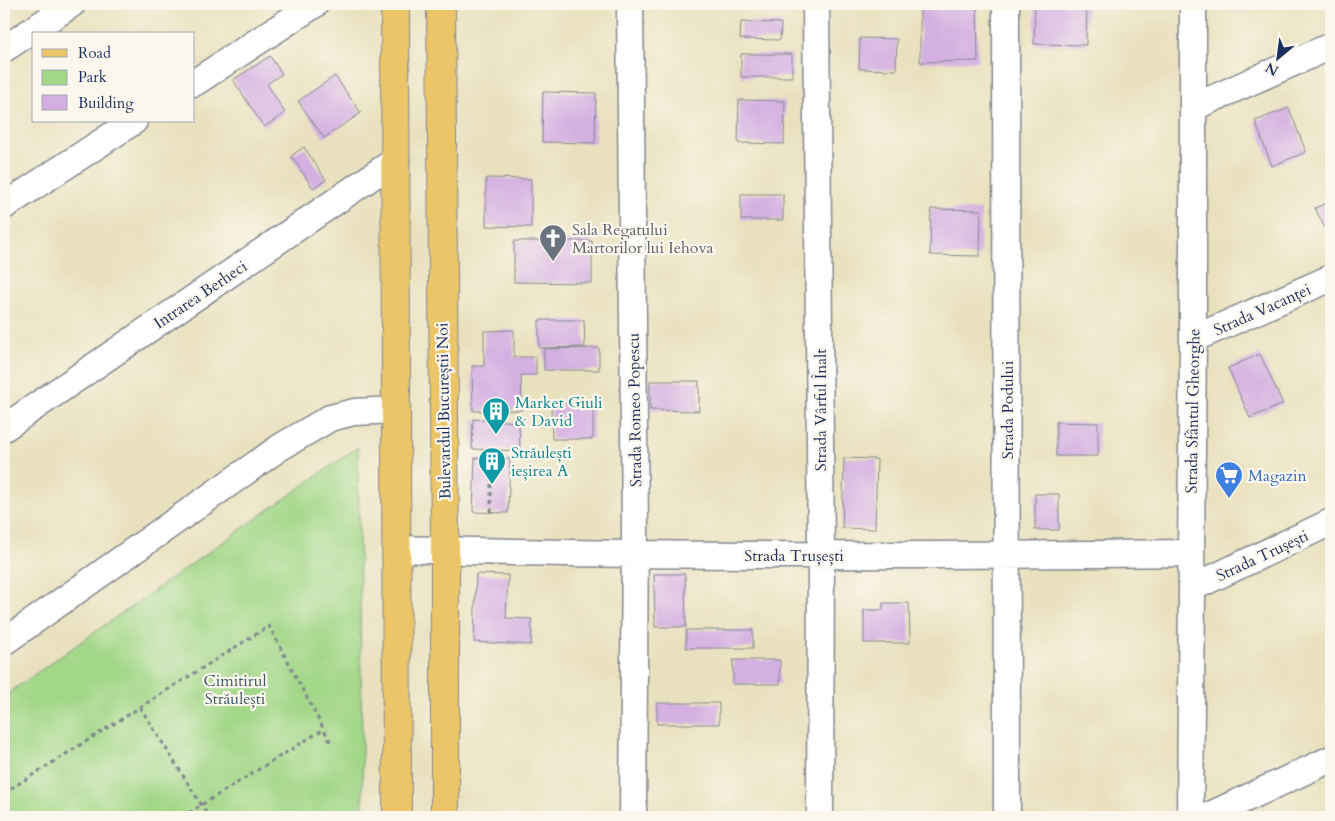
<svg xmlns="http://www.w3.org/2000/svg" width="1335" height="821" font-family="Cardo,serif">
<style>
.green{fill:#a2d788;stroke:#5e8373}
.building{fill:#d4b0e2}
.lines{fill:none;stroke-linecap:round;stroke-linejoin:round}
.minor-casing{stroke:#82888e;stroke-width:29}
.major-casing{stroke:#82888e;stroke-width:30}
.path{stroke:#82888e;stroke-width:3;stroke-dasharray:4 4;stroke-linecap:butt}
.minor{stroke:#fff;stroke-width:26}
.major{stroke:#edc569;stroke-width:28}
.labels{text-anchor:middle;stroke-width:4.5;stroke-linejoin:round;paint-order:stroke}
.worship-label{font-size:16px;fill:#5b616d;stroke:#fbf7ec;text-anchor:start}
.street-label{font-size:16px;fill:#1b2f5e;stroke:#fbf7ec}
.culture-label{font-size:16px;fill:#0d838f;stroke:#fbf7ec;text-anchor:start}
.shop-label{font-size:16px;fill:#366cbe;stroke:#fbf7ec;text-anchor:start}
.park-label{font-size:16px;fill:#3d5968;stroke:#fbf7ec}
</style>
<rect width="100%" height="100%" fill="#fbf7ec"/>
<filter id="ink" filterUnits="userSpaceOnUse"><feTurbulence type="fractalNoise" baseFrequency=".02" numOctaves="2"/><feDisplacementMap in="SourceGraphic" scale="10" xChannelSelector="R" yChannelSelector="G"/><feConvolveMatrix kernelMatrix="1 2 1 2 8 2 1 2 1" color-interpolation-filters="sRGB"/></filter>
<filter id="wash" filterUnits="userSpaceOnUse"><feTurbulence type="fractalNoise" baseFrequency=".0096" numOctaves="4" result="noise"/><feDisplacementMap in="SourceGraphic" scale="20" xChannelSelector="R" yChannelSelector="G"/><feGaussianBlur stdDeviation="1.12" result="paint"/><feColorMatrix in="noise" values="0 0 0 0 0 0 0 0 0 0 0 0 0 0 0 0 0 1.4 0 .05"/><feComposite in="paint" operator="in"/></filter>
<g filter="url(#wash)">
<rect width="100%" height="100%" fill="#e9e1be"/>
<path class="green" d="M358 447 363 817H4V696Z"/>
<g id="blocks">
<path class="building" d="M920 4H977L978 61 920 62Z
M1035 4H1087L1086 45 1034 44Z
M741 22 781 23 780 40 740 39Z
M860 38 897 39 896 70 859 69Z
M741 54H792V77H741Z
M270 56 282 74 267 84 285 113 264 127 233 80Z
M335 76 361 113 324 138 298 101Z
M543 92 596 93 595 143 542 142Z
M739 100 785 101 784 144 738 143Z
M1289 108 1306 152 1272 166 1255 121Z
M304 147 326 180 313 188 291 156Z
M486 178 531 179V227L486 226Z
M741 194H783V220H741Z
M1331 201V241L1315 208Z
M931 209 981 210 980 256 930 255Z
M514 241H592V283L514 282Z
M539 320H584L585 347 539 348Z
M514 330V357H536V375H521L522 410 473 411 472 366H484V331Z
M599 348V370H544V349Z
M1260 354 1283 404 1250 418 1228 368Z
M650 381H699V411L650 410Z
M551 403H593V439H552Z
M473 419 519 422 520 451 472 449Z
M1056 422 1098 423V456H1056Z
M475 458 510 459 508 513 473 512Z
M844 458 877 459 875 529 842 528Z
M1035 494H1059V530H1035Z
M476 574 508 575 506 618 532 619 531 645 474 642Z
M654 574H685L686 627H655Z
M883 603H909L910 643H864V610H883Z
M686 630H753V648H686Z
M733 660H780V684H733Z
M657 703H719V724H657Z"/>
</g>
</g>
<g filter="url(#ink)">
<use href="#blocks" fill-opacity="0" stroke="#82888e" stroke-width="1"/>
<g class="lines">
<g class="minor-casing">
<path id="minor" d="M630 4 635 532 633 817
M816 4 821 555 820 817
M1006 4 1007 817
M4 49 72 4
M194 83 315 4
M1194 107 1331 46
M4 206 134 121
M1193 339 1331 278
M4 428 396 160
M397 549C661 557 926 556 1191 553
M1192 588 1331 522
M4 642 279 448 330 418 354 412 396 410
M1190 817 1192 588 1191 553 1193 339V4
M1206 817 1331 759"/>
</g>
<g class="major-casing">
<path id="major" d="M395 4 397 817
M441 4 445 550V817"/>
</g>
<path class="path" d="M491 452V513
M140 707 209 817
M4 793 269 626 331 743
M182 817 324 729"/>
<use href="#minor" class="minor"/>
<use href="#major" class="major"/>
</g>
</g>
<defs>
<g id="church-pin" transform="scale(1.4375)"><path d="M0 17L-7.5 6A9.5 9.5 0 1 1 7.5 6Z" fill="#6b7280" stroke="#fbf7ec"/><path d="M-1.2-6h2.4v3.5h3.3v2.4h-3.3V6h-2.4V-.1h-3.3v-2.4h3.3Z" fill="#fff"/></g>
<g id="building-pin" transform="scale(1.4375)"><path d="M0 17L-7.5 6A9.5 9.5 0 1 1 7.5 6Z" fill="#0f9aa8" stroke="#fbf7ec"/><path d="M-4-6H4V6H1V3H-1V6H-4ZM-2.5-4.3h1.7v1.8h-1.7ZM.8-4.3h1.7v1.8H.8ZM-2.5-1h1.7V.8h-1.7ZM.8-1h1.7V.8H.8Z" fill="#fff"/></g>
<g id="supermarket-pin" transform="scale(1.4375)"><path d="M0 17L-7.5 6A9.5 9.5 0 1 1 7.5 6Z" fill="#3f7fe0" stroke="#fbf7ec"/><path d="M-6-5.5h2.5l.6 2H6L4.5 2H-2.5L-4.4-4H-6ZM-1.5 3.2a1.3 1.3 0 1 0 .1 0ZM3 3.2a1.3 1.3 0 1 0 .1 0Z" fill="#fff"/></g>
</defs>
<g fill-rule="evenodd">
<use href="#church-pin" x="553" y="238"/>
<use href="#building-pin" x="496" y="411"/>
<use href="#building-pin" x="492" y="461"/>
<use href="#supermarket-pin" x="1229" y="475"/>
</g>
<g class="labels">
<g class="worship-label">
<text x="572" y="235">Sala Regatului<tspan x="572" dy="18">Martorilor lui Iehova</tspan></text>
</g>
<g class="street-label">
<text transform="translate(200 294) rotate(-34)" y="6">Intrarea Berheci</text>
<text transform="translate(1262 309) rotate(-24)" y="6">Strada Vacanței</text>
<text transform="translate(634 410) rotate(-91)" y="6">Strada Romeo Popescu</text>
<text transform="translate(820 410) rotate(-90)" y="6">Strada Vârful Înalt</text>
<text transform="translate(1007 410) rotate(-90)" y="6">Strada Podului</text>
<text transform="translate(443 411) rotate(-91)" y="6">Bulevardul Bucureștii Noi</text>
<text transform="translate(1192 411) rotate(-89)" y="6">Strada Sfântul Gheorghe</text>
<text x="794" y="561">Strada Trușești</text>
<text transform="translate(1262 555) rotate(-25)" y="6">Strada Trușești</text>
</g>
<g class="culture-label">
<text x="515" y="408">Market Giuli<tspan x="515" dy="18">&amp; David</tspan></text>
<text x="511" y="458">Străulești<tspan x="511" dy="18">ieșirea A</tspan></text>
</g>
<g class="shop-label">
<text x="1248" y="481">Magazin</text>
</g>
<g class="park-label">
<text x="235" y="686">Cimitirul<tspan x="235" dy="18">Străulești</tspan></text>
</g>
</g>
<rect width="1335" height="821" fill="none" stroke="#fbf7ec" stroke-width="20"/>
<rect x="32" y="32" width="162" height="90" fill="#fbf7ec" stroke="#a1a7b3"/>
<rect x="42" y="49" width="25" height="8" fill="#edc569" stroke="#a1a7b3"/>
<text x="78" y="58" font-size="15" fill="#1b2f5e">Road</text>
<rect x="42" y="70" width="25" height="15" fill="#a2d788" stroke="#a1a7b3"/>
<text x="78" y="82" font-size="15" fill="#1b2f5e">Park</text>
<rect x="42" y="95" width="25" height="15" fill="#d4b0e2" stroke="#a1a7b3"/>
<text x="78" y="108" font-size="15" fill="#1b2f5e">Building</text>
<g transform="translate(1278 58) rotate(209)" stroke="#fbf7ec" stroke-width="4" paint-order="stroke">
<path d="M0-4L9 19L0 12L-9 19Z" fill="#1b2f5e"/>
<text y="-8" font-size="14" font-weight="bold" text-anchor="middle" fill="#1b2f5e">N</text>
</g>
</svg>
